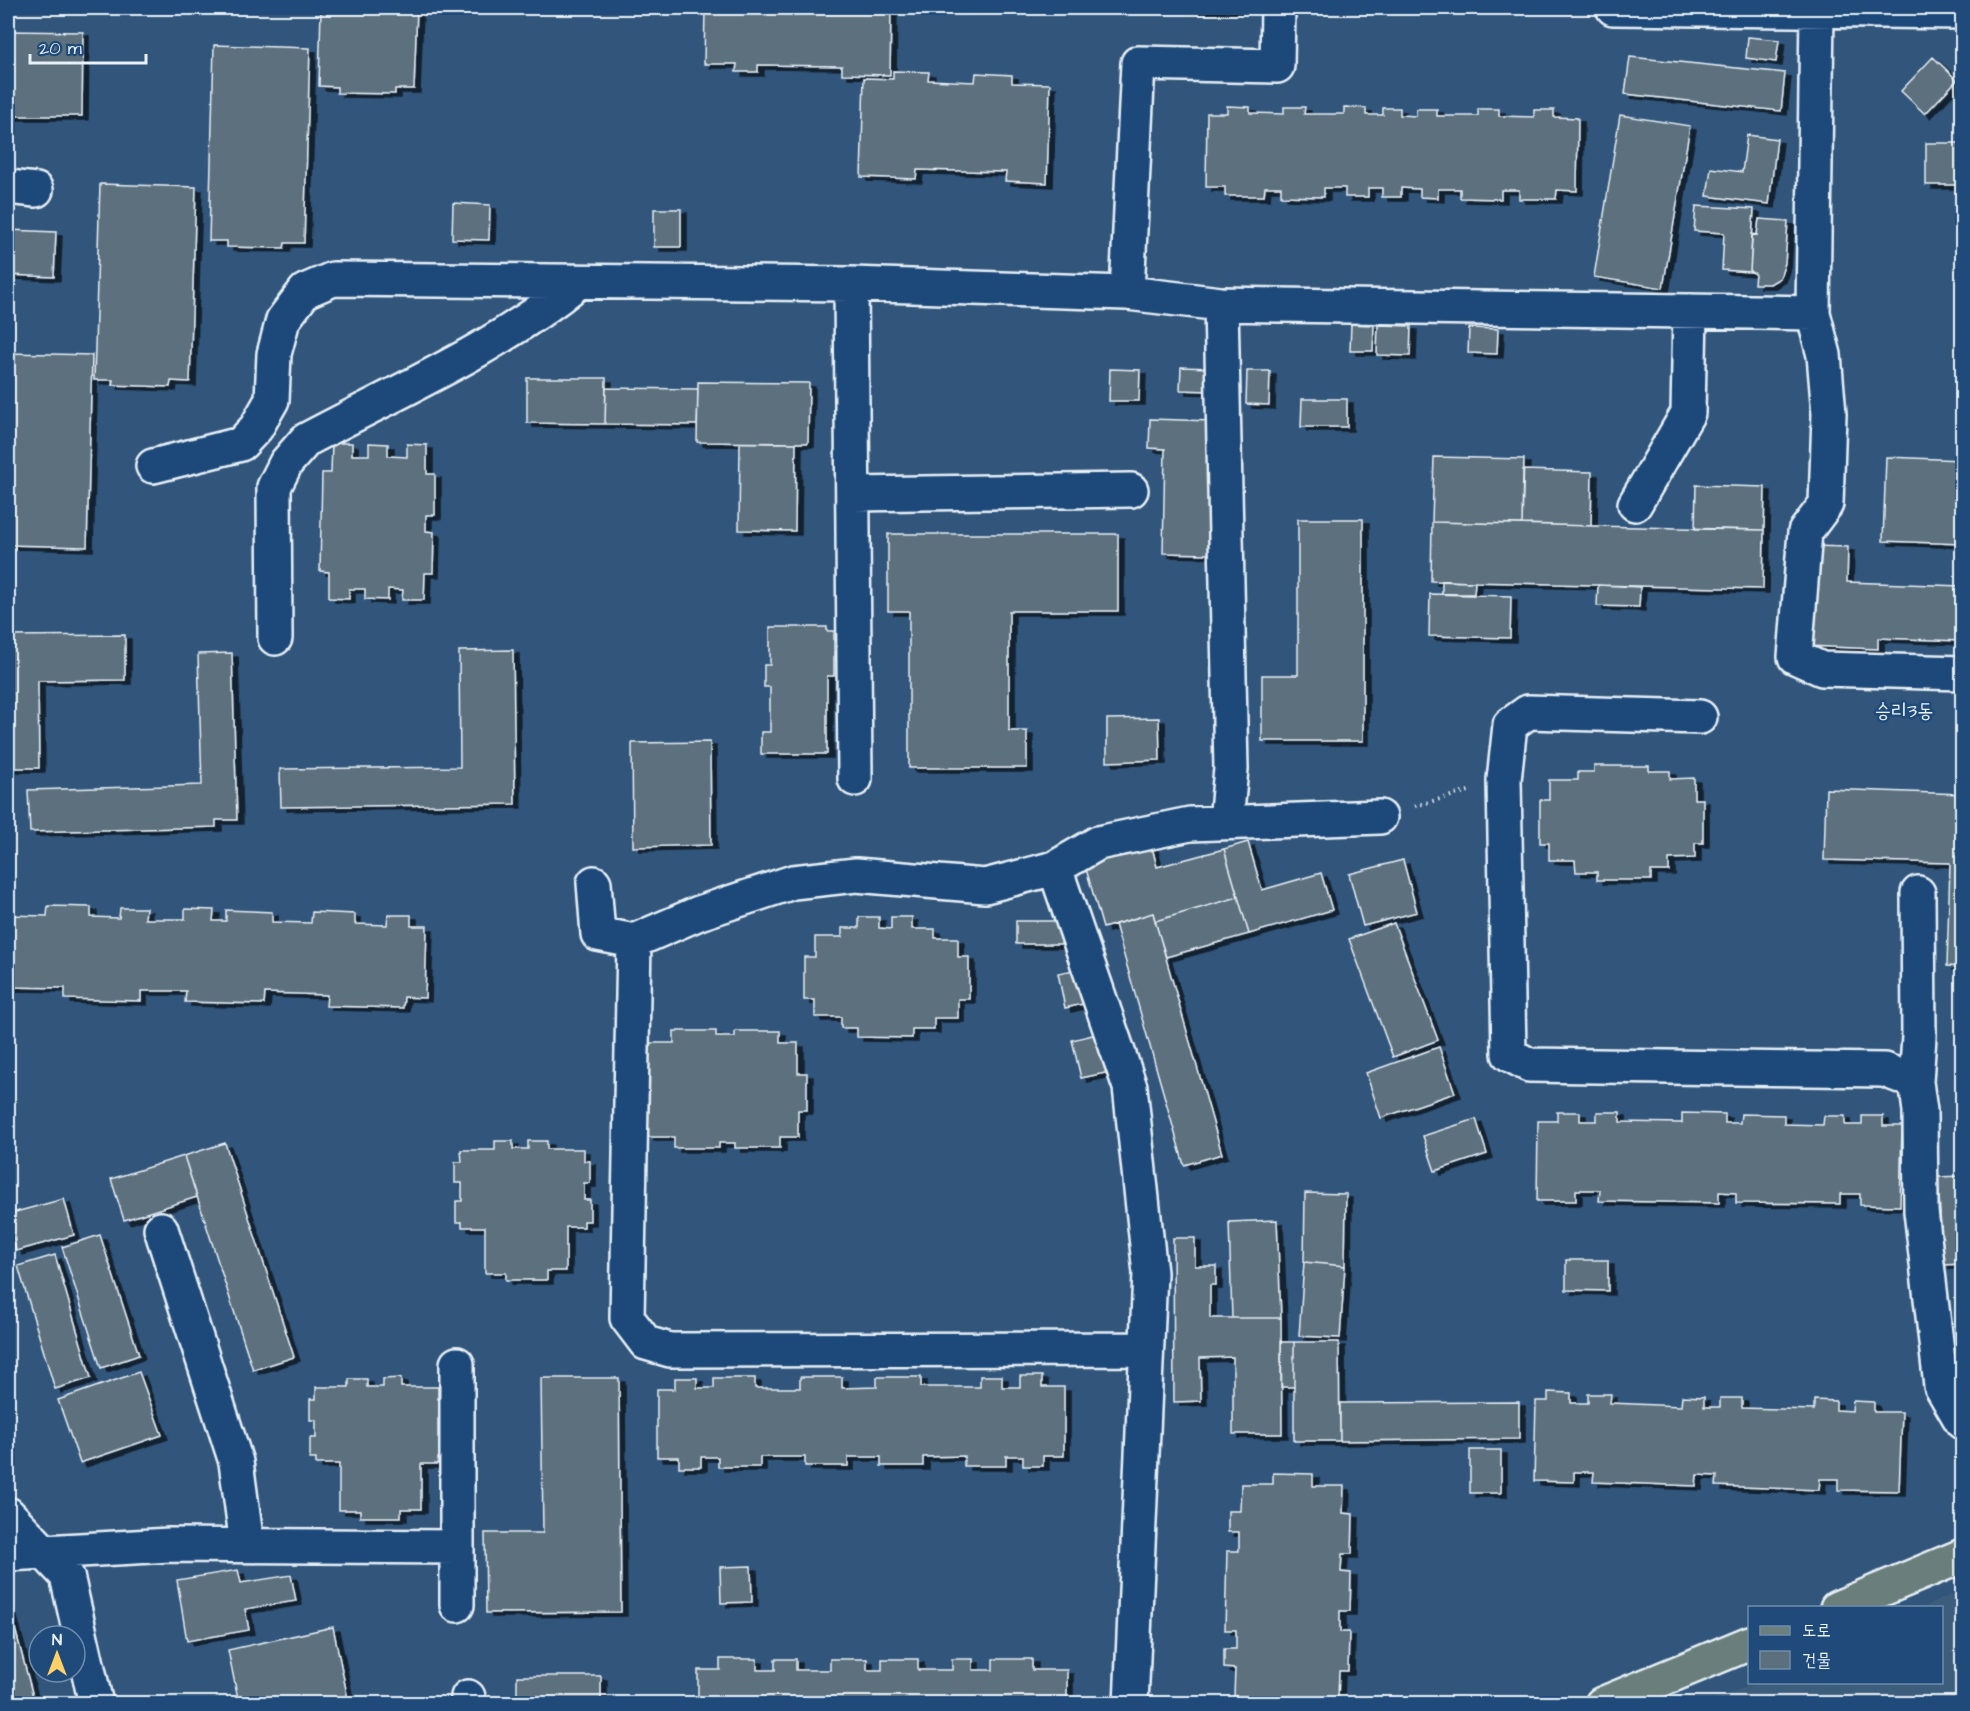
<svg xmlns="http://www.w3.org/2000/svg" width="1970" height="1711" font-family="'Architects Daughter','Poor Story',sans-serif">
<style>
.built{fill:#3e5d7c}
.building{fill:#5c6f7d;stroke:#e8f1f8;stroke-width:1.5;filter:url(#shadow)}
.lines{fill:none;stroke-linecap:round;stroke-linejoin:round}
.minor-casing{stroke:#e8f1f8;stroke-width:38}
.major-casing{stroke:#e8f1f8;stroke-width:38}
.path{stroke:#e8f1f8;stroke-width:4;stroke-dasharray:1.5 4.5;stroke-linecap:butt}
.minor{stroke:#1f4a7a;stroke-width:33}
.major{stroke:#6b7f7c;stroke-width:33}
.labels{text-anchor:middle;stroke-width:5;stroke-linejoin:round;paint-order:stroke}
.quarter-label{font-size:20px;fill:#e8f1f8;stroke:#1f4a7a}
</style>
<defs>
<filter id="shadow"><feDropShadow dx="6" dy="4" stdDeviation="0" flood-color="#0009"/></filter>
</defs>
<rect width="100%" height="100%" fill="#31557b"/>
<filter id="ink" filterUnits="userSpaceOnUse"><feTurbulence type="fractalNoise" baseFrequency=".0167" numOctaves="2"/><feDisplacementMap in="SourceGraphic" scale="12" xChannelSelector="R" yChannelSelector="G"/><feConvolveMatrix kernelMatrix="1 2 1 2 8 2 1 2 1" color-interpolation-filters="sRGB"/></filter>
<g filter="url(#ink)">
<path class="built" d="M1962 1590V1703H1707L1755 1683 1942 1682V1608L1924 1607Z"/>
<path class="building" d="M321 8H417L414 89H395V94L337 93V87L319 86Z
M705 8H891L890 75 842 74V66L758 65V72H736L737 64H704Z
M940 8H1004L1003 11 940 10Z
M1181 8H1250V10H1181Z
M8 31 83 32 82 116H8Z
M1748 37 1779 40 1776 62 1746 58Z
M214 45 310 48 304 243H285L284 248 227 247V241H209Z
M1630 57 1785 73 1781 111 1625 94Z
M1933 57 1957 80 1925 114 1901 91Z
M893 71 929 72 928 80 975 82 976 73 1012 75V83L1050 84 1047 183 1005 181 1006 172 917 170 916 179 861 177 864 78 893 79Z
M1227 106 1250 107V113L1284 114V107H1305L1304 114H1344V107L1366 108V115H1383V108H1400V115L1416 116V109H1437V116H1478V109H1499V116L1534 117V110H1554V117L1578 118 1577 191 1557 190 1556 199H1519V190H1501V199L1460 198V189H1438V198L1420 197V189L1401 188V197H1382V188H1368V197H1345V188H1324V197L1281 196V187H1265L1264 196H1225V187H1206L1207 113H1227Z
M1620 115 1690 126 1663 288 1594 277Z
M1747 135 1777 139 1769 204 1707 196 1711 168 1742 172Z
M1926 143H1962V185H1926Z
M100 184 196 187 190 382 171 381 170 387 112 385 113 380H94Z
M453 203 490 205 489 240 452 239Z
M1696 206 1754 209 1750 272 1722 270 1724 233 1694 231Z
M654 209H681V247H654Z
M1759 219 1788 221 1785 263 1780 278 1770 284H1754L1755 273 1750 272 1752 234 1757 235Z
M8 230 56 232 54 277 8 275Z
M1351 324 1374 325 1373 351H1350Z
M1378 325 1411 326 1410 356 1377 355Z
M1469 328 1498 329 1497 354 1468 353Z
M8 353 92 355 87 547 8 545Z
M1181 367 1211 368 1210 391 1180 390Z
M1110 369 1140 370 1139 401H1109Z
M1247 371H1270L1269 405 1246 404Z
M527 378H606L605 424 527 423Z
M698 382 809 383 808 443 697 442Z
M606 388 698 389 697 425 605 424Z
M1302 399H1347V427H1301Z
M1150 419 1212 421 1209 554 1163 553 1165 449 1149 448Z
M332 443H352V455H369V443L388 444V456L407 457V444L427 445V474H435V515H426V531L434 532 433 573H425L424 600H402L403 590 388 589V600L365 599V589H349V599L329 598V572L320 571 322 473H331Z
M740 443H796L795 531 739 530Z
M1434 457 1524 459 1522 524 1432 522Z
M1886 457 1962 460V544L1883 541Z
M1523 470 1592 472 1591 526 1522 524Z
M1696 485 1765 487 1764 530 1695 529Z
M1298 519H1363V741H1262V675H1298Z
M1432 522 1764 530 1763 589 1431 581Z
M888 534H1118V611H1009V731H1027V768H909V611H888Z
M1811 546 1848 547 1847 582 1962 586V641L1878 638V649L1808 646Z
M1442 581 1475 582 1474 594H1442Z
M1598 585 1640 587 1639 607 1597 606Z
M1430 594 1511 596 1510 638 1429 636Z
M770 627H827V631H834V676H827V754H761V732H770V687H764V665H770Z
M125 635V680L38 681 39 768H8V636Z
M513 650 515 804 281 807 280 769 460 767 459 651Z
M232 653 237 820H216V827L30 832 28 790 202 785 198 654Z
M1159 718 1160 760 1107 762V719Z
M710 742 711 845 633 847 632 743Z
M1594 766H1649V771H1670V779L1694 778V799H1703V843H1695V858L1669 859V871H1651V880H1597V872H1576L1575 860H1549V843H1540V800H1549V780H1578V772H1594Z
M1826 789 1962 794V967L1947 966 1950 863 1824 860Z
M1248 842 1262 890 1321 873 1332 910 1249 934 1224 849Z
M1151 843 1157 867 1224 849 1238 897 1155 921 1153 913 1103 928 1084 862Z
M1403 860 1417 912 1363 926 1349 874Z
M1238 897 1249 934 1166 957 1155 921Z
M48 906 91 907V917L119 918 120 908H146L145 919H185V909L214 910 213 921H226V910L272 912V922L311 923 312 912 355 914V924L387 925 388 915H411V926H427L425 998 404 997 403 1008 326 1006 327 995 265 993 264 1004 185 1002 186 991H141V1001L65 999V988L8 987V915L47 916Z
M1153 913 1222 1154 1184 1165 1115 924Z
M859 917H879V928L891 929V917H912V929H935V938H958V957H969V999H958V1018H934V1029H912V1038L857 1037V1028H841V1017H815V1000H804V957H815V937H842V928H859Z
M1016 921H1065V944H1016Z
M1394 923 1438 1040 1393 1057 1349 939Z
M1085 968 1092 1002 1065 1008 1058 973Z
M674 1031H716V1037H735V1031H780V1043H798V1073H807V1110H798V1137H780V1148H735V1143H719V1148H674V1137H648V1109H638L648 1043H674Z
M1101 1033 1110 1072 1081 1078 1072 1040Z
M1439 1047 1455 1093 1381 1118 1366 1073Z
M1557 1112H1580V1121H1597V1112H1620V1122L1682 1123V1113L1725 1114V1123H1740L1741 1114 1784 1115V1124L1823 1125 1824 1116H1845V1125H1862V1116H1883V1126H1902L1900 1206 1860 1205V1194H1840V1204L1736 1203V1193L1719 1192V1203L1599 1201 1600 1190H1576V1201H1537L1538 1121H1557Z
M1476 1119 1487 1154 1435 1171 1423 1136Z
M495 1141H513V1149H528V1141H547V1149H584V1161H590V1183H584V1200H590V1221H584V1227H566V1271H547V1280H506V1273H485V1227H462V1222H456V1201H462V1183H455V1162H462L461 1150H495Z
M225 1143 294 1357 253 1370 184 1156Z
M184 1156 197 1197 124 1220 111 1179Z
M1962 1176V1264L1943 1265 1938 1177Z
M1305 1193 1346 1194 1345 1266 1304 1262Z
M64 1199 74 1235 16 1251 8 1214Z
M1277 1220 1281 1318H1232L1229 1222Z
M100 1235 139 1355 101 1368 62 1247Z
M1173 1238H1195V1266H1216V1285H1210V1318H1281L1282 1434H1233V1357L1200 1358 1201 1401 1174 1402Z
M55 1255 91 1378 55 1389 18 1266Z
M1566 1260H1608V1291L1566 1290Z
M1304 1262 1345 1266 1340 1338 1299 1336Z
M1281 1342H1294V1387H1281Z
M1294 1342H1339L1340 1441H1294Z
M139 1372 162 1435 80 1463 58 1400Z
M980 1376H1002V1387H1020V1376H1042V1387H1064V1456H1043V1466H1023V1456H1006V1466H964V1456L923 1457V1466H881V1457H848V1466H805V1457H760V1467H718V1457H701V1467H679V1457H657V1389H675V1378H697V1388H714V1378H755V1388H800V1377H842V1388L877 1387V1377H921V1387H980Z
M401 1378V1387H438V1399H444V1419H438V1437H444V1458H438V1464H421V1509H401V1517H360V1510H339V1464H316V1459H310V1438H316V1420H310V1399H316V1387H349V1379H367V1387H383V1379Z
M541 1378H619L621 1612 486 1613 485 1533H543Z
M1548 1392 1571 1393V1403H1588V1394H1611L1610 1403 1681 1406 1682 1396 1704 1397V1407H1720V1398H1742V1408L1814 1410V1400L1836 1401V1410L1852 1411 1853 1401 1874 1402V1412H1902L1899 1491 1838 1490V1479H1820L1819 1490 1716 1486 1717 1476 1697 1475 1696 1486 1593 1482 1594 1472H1574V1482L1534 1481 1536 1401H1548Z
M1519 1402V1439L1340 1441V1403Z
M1470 1450H1501V1493H1470Z
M1273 1473 1313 1474V1486H1344L1343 1513 1353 1514 1352 1554H1342L1341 1572 1351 1573 1350 1611H1340V1632H1349L1348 1671H1339L1338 1699H1308V1704H1267V1697L1234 1696 1235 1669 1224 1668V1649H1236V1630H1225L1227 1551H1239V1532H1228V1511H1240L1241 1484H1273Z
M751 1566 752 1602 721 1603 720 1567Z
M238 1570 241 1583 291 1575 296 1601 245 1609 249 1630 187 1641 177 1580Z
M8 1602 35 1704H8Z
M333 1627 349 1704H239L228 1650Z
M720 1659H757V1670H775V1659H796V1670H830V1659H867V1670H882V1659H918V1670H952V1659H973V1670H993V1659H1032V1670H1067V1704H698V1670H720Z
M517 1676H601V1704H508V1696H517Z"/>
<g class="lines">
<g class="minor-casing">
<path id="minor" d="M1613 8 1962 12
M1817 10 1813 313 1824 355 1829 414 1826 504 1805 532 1795 657 1822 669 1962 673
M8 187 36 190
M851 284 855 779
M1127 293 1221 304 1813 313
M1221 304 1231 769 1226 822
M153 466 241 444 256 428 272 400 274 354 283 320 305 291 333 279 851 284 1127 293 1138 63 1277 66 1278 8
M853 494 1131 490
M1635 504 1688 413 1690 311
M275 638 274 487 286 463 306 440C398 391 498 348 578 282
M1700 717 1528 712 1510 725 1504 780 1509 1054 1529 1065 1884 1070 1916 1082 1920 1111 1921 1211 1941 1386 1962 1422
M1055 868 1130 1087 1150 1273 1131 1704
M594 883 598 934 634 941
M1916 1082 1919 1036 1918 893
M161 1229 236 1462 247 1545
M1146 1349 670 1350 646 1343 627 1318 634 941 699 913 793 882 856 875 985 886 1055 868 1098 843 1190 824 1380 817
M457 1364V1605
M8 1514 67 1576 96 1704
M8 1554 170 1545 457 1547
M468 1704V1697"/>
</g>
<g class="major-casing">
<path id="major" d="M1837 1608 1962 1556
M1602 1704 1750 1643"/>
</g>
<path class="path" d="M1415 806 1469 791"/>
<use href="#minor" class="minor"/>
<use href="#major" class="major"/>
</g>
</g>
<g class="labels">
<g class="quarter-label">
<text x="1904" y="717">승리3동</text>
</g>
</g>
<rect width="1970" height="1711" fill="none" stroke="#1f4a7a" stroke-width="30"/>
<rect x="15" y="15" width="1940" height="1681" fill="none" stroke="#e8f1f8" stroke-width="2" filter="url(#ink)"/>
<rect x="1748" y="1606" width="195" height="78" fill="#1f4a7a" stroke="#6f8dac" stroke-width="1.5"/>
<rect x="1760" y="1626" width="30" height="9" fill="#6b7f7c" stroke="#6f8dac" stroke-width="1.5"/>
<text x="1802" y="1636" font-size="18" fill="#e8f1f8">도로</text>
<rect x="1760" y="1651" width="30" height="18" fill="#5c6f7d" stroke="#6f8dac" stroke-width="1.5"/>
<text x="1802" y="1666" font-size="18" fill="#e8f1f8">건물</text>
<g transform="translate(57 1654)"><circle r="28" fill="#1f4a7a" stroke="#6f8dac" stroke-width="1.5"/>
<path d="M0-4.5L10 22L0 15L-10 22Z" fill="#ffd166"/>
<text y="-9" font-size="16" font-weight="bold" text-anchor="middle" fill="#e8f1f8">N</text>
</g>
<path d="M30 54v9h116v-9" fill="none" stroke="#e8f1f8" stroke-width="3"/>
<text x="39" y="54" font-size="18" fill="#e8f1f8" stroke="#1f4a7a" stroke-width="4.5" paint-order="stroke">20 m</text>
</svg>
